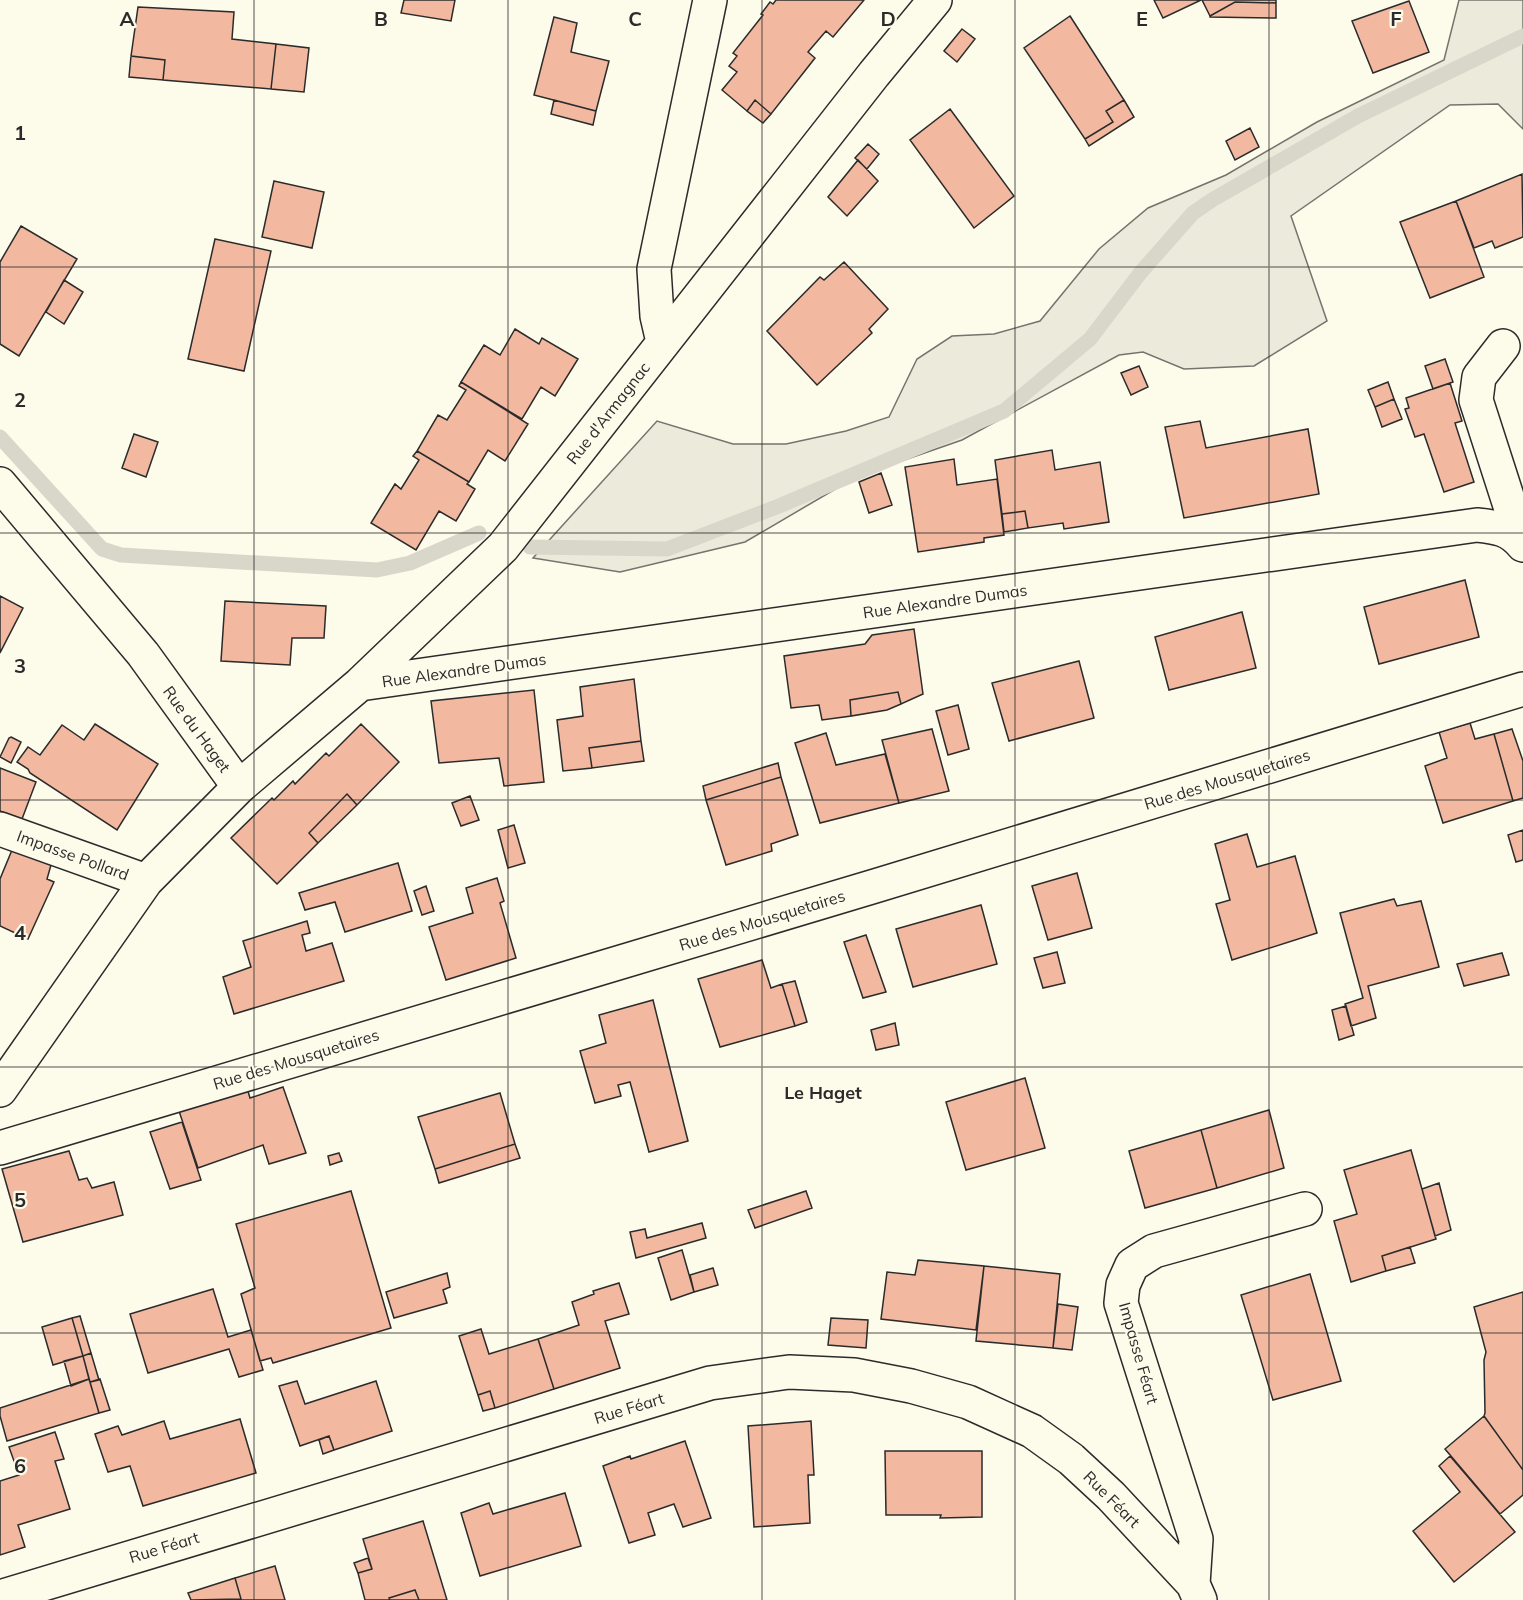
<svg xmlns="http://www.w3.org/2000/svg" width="1523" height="1600" font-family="Mulish,sans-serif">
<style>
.green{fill:#ecebdb;stroke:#74746e;stroke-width:1.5}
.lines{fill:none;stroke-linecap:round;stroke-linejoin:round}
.stream{stroke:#d8d7c9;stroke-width:15}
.building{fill:#f2b8a0;stroke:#2b2b2b;stroke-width:1.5}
.minor-casing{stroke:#2b2b2b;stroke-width:36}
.minor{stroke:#fdfbea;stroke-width:33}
.grid{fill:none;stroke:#2b2b2b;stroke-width:1.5;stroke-opacity:0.55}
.labels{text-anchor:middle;stroke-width:4.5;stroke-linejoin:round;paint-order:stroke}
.street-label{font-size:16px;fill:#2b2b2b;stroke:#fdfbea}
.neighbourhood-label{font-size:18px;font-weight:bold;fill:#2b2b2b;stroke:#fdfbea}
.grid-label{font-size:20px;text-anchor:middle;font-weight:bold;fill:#2b2b2b;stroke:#fdfbea;stroke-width:4.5;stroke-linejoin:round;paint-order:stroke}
</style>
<rect width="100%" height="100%" fill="#fdfbea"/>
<path class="green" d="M1459 0H1523V129L1498 104 1450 105 1291 216 1327 321 1254 366 1184 369 1143 352 1119 355 962 440 890 465 844 484 745 542 620 572 533 558 657 421 733 444H786L846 431 889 417 917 359 952 336 994 334 1040 321 1099 249 1148 208 1226 175 1317 122 1444 60Z"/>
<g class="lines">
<path class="stream" d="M0 437 102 549 121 555 377 570 410 563 479 533
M530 547 667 549 779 506 1004 411 1090 339 1141 272 1193 213 1212 200 1358 116 1523 36"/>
</g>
<path class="building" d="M404 0H455L451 21 401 13Z
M776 0H864L833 37 826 31 808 52 815 58 771 114 755 100 747 111 722 90 737 72 729 66 737 56 733 53 763 15 761 14 770 2 773 4Z
M1154 0H1201L1163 18Z
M1202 0H1276V3L1235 2 1210 16Z
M1409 1 1429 52 1373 73 1352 21Z
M1235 2 1276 3V18L1210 17V16Z
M138 7 234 12 232 39 276 44 271 89 163 80 165 60 131 56Z
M1070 16 1124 100 1106 111 1113 122 1085 139 1024 48Z
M554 17 577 23 571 52 609 61 596 111 534 95Z
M962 29 975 39 957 62 944 51Z
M276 44 309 48 304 92 271 89Z
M131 56 165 60 163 80 129 77Z
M554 100 596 111 593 125 551 114Z
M755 100 771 114 763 123 747 111Z
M1124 100 1134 117 1089 146 1085 139 1113 122 1106 111Z
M950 109 1014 196 974 228 910 140Z
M1250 128 1259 147 1235 160 1226 141Z
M868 144 879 154 867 169 855 158Z
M858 160 878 181 847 216 828 197Z
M1522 174 1523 237 1495 248 1492 241 1474 248 1456 201Z
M274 181 324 192 312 248 262 237Z
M1456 201 1484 277 1430 298 1400 222Z
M21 226 77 259 19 356 0 344V262Z
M215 239 271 251 244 371 188 359Z
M844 262 888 309 869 329 872 333 817 385 767 331 820 277 824 280Z
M64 280 83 292 64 324 46 312Z
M515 329 539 344 542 338 578 359 555 396 541 387 522 419 461 382 484 345 500 355Z
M1445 359 1453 382 1433 389 1425 366Z
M1139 366 1148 387 1131 395 1121 373Z
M461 382 528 424 505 461 488 450 469 482 417 451 438 415 447 420 466 390 459 386Z
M1388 382 1394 399 1375 407 1368 390Z
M1450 383 1462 421 1455 423 1474 482 1444 492 1424 434 1415 437 1405 409 1409 408 1406 398Z
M1394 399 1402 419 1382 427 1375 407Z
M1200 421 1206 448 1308 429 1319 494 1184 518 1165 427Z
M134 434 158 442 146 477 122 468Z
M1052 450 1055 470 1100 462 1109 522 1064 529 1063 523 1028 528 1025 511 1002 514 995 460Z
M417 451 469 482 467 484 475 489 456 521 439 511 416 550 371 523 395 484 401 489 419 460 413 456Z
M954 459 957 485 997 479 1004 535 984 538V542L918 552 905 467Z
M881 473 892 505 869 513 859 482Z
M1025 511 1028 528 1004 532 1002 514Z
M1465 580 1479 637 1379 664 1364 607Z
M0 596 23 608 0 653Z
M225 601 326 606 324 638H292L290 665 221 661Z
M1242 612 1256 668 1169 690 1155 637Z
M914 629 923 694 901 704 898 692 850 700 851 716 822 720 819 705 791 708 784 656 865 644 872 635Z
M1079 661 1094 718 1009 741 992 683Z
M634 679 641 741 589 748 592 768 563 771 557 720 583 716 580 687Z
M534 690 544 782 504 786 499 758 439 763 431 701Z
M898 692 901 704 887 710 851 716 850 700Z
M958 705 969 749 948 755 936 711Z
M1470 723 1475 739 1494 734 1513 801 1443 823 1425 766 1447 758 1439 732Z
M95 724 158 764 117 830 30 773 28 769 17 762 28 747 40 755 62 725 84 740Z
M361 724 399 762 357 805 347 794 309 833 318 843 277 884 231 838 272 798 274 800 293 781 295 784 326 753 329 756Z
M932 729 949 791 899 803 882 740Z
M1512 729 1523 761V798L1513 801 1494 734Z
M826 733 836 765 885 754 899 803 820 823 795 743Z
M11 737 21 742 11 763 0 757 9 738Z
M641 741 644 761 592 768 589 748Z
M778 763 781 777 706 800 703 786Z
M0 768 36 782 22 819 0 811Z
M781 777 798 835 771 844 772 851 726 865 706 800Z
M347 794 357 805 318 843 309 833Z
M470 796 479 820 461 826 452 803Z
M514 825 525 863 508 868 498 830Z
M1523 830V860L1516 862 1508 835Z
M1247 834 1257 867 1295 856 1317 933 1232 960 1216 904 1230 900 1215 844Z
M12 850 51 865 47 879 54 882 28 939 0 926V879Z
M398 863 412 911 345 932 335 902 305 910 299 893Z
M1077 873 1092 928 1048 940 1032 886Z
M497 878 504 901 500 903 516 958 446 980 429 927 473 913 466 888Z
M426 886 434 911 422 915 414 891Z
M1394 899 1397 906 1421 901 1439 967 1368 986 1376 1018 1351 1026 1345 1004 1363 998 1340 913Z
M981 905 997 964 913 987 896 929Z
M307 921 310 933 302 935 306 951 332 943 344 981 234 1014 223 977 251 967 243 941Z
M866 935 886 992 863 998 844 942Z
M1057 952 1065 983 1043 988 1034 958Z
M1502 953 1509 975 1464 986 1457 964Z
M762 960 771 988 782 984 795 1026 720 1047 698 979Z
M795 981 807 1022 795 1026 782 984Z
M653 1000 688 1141 649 1152 630 1082 618 1085 621 1096 595 1103 580 1051 606 1043 599 1015Z
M1346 1006 1354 1035 1339 1040 1332 1010Z
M895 1023 899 1045 876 1050 871 1030Z
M1025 1078 1045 1148 966 1170 946 1102Z
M283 1087 306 1153 269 1164 263 1145 198 1168 179 1111 247 1088 250 1098Z
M500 1093 515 1144 435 1169 418 1117Z
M1269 1110 1284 1168 1217 1188 1201 1130Z
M182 1122 201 1180 170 1189 150 1132Z
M1201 1130 1217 1188 1145 1208 1129 1151Z
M515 1144 520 1158 439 1183 435 1169Z
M1411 1150 1436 1239 1382 1256 1386 1271 1351 1282 1334 1221 1357 1214 1344 1170Z
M69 1151 79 1180 87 1178 92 1188 114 1182 123 1215 23 1242 2 1169Z
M339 1153 342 1161 330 1165 328 1156Z
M1439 1183 1451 1230 1435 1236 1422 1189Z
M351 1191 391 1328 273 1363 271 1358 260 1361 241 1294 255 1288 236 1224Z
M806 1191 812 1208 755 1228 748 1210Z
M702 1223 706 1238 636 1258 630 1232 645 1229 647 1238Z
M1410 1247 1415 1263 1386 1271 1382 1256Z
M682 1250 694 1292 671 1300 658 1258Z
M918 1260 984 1266 976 1330 881 1319 887 1272 915 1275Z
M984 1266 1060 1274 1053 1348 976 1341Z
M713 1268 718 1285 694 1292 690 1275Z
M447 1273 450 1287 443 1290 447 1303 394 1318 386 1292Z
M1310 1274 1341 1381 1273 1400 1241 1295Z
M619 1283 629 1314 605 1321 620 1368 554 1389 538 1339 579 1325 572 1302 594 1294 593 1291Z
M213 1289 228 1337 251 1330 263 1370 239 1377 229 1349 148 1373 130 1314Z
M1523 1292V1470L1484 1416 1485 1413 1484 1360 1486 1352 1474 1307Z
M1058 1304 1078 1307 1072 1350 1053 1348Z
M80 1316 91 1353 83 1356 72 1318Z
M72 1318 83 1356 53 1365 42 1327Z
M831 1318 868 1320 866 1348 828 1345Z
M481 1329 489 1354 538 1339 554 1389 495 1408 490 1391 478 1395 459 1336Z
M91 1353 99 1380 90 1382 83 1356Z
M83 1356 89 1379 71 1386 64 1361Z
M89 1379 99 1413 7 1441 0 1416V1408Z
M100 1379 110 1410 99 1413 90 1382Z
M297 1381 305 1404 376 1381 392 1431 334 1450 329 1436 300 1446 279 1386Z
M490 1391 495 1408 483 1411 478 1395Z
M1484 1416 1523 1470V1495L1500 1514 1445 1449Z
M240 1419 256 1473 143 1506 130 1466 108 1472 95 1434 118 1426 122 1435 164 1421 170 1439Z
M811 1421 814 1475H808L810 1523 754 1527 748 1426Z
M55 1432 64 1459 55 1461 70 1509 18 1525 25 1547 0 1555V1481L19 1475 9 1447Z
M329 1436 334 1450 323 1454 319 1440Z
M685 1441 711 1518 683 1527 674 1504 648 1513 655 1535 629 1543 603 1466 630 1456 631 1459Z
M885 1451H982V1517L940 1518 941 1515H886Z
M1450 1456 1515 1532 1454 1582 1413 1531 1460 1492 1439 1466Z
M565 1493 581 1546 480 1576 461 1513 489 1503 493 1514Z
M423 1521 447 1600H419L415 1590 389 1598 390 1600H365L358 1573 372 1569 363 1539Z
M368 1558 372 1569 358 1573 354 1563Z
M275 1566 285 1600H237L241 1599 235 1578Z
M235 1578 241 1599 191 1600 188 1593Z
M415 1590 419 1600H390L389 1598Z"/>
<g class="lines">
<g class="minor-casing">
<path id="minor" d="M663 342 657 316 654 269 710 0
M1503 346 1479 377 1476 400 1522 543
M0 484 143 654 239 787 146 881 0 1090
M360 684 1477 525C1497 527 1510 529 1523 545
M239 787 360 684 503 547 874 74 935 0
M0 829 146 881
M0 1148 875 886 1523 689
M1193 1584 1196 1539 1121 1303 1123 1285 1132 1265 1154 1251 1305 1209
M0 1597 710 1383 789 1372 854 1375 911 1386 968 1402 1032 1431 1071 1459 1111 1496 1193 1584 1200 1600"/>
</g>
<use href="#minor" class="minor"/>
</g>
<path class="grid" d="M254 0V1600M508 0V1600M762 0V1600M1015 0V1600M1269 0V1600M0 267H1523M0 533H1523M0 800H1523M0 1067H1523M0 1333H1523"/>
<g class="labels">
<g class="street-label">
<text transform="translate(608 413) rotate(-52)" y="6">Rue d'Armagnac</text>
<text transform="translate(945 601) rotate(-8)" y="6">Rue Alexandre Dumas</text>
<text transform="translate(464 670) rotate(-8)" y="6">Rue Alexandre Dumas</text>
<text transform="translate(197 729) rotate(54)" y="6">Rue du Haget</text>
<text transform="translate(1227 779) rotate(-17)" y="6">Rue des Mousquetaires</text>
<text transform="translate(73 855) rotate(20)" y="6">Impasse Pollard</text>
<text transform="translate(762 920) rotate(-17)" y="6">Rue des Mousquetaires</text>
<text transform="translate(296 1059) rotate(-17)" y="6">Rue des Mousquetaires</text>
<text transform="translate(1139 1353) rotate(74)" y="6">Impasse Féart</text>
<text transform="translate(629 1408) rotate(-17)" y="6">Rue Féart</text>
<text transform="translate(1112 1499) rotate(45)" y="6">Rue Féart</text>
<text transform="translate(164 1547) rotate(-17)" y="6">Rue Féart</text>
</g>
<g class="neighbourhood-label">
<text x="823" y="1099">Le Haget</text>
</g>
</g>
<g class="grid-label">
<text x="127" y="26">A</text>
<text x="381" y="26">B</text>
<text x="635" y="26">C</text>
<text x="888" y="26">D</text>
<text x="1142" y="26">E</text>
<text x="1396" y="26">F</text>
<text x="20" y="140">1</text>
<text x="20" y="407">2</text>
<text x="20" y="673">3</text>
<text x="20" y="940">4</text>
<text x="20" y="1207">5</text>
<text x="20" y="1473">6</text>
</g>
</svg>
